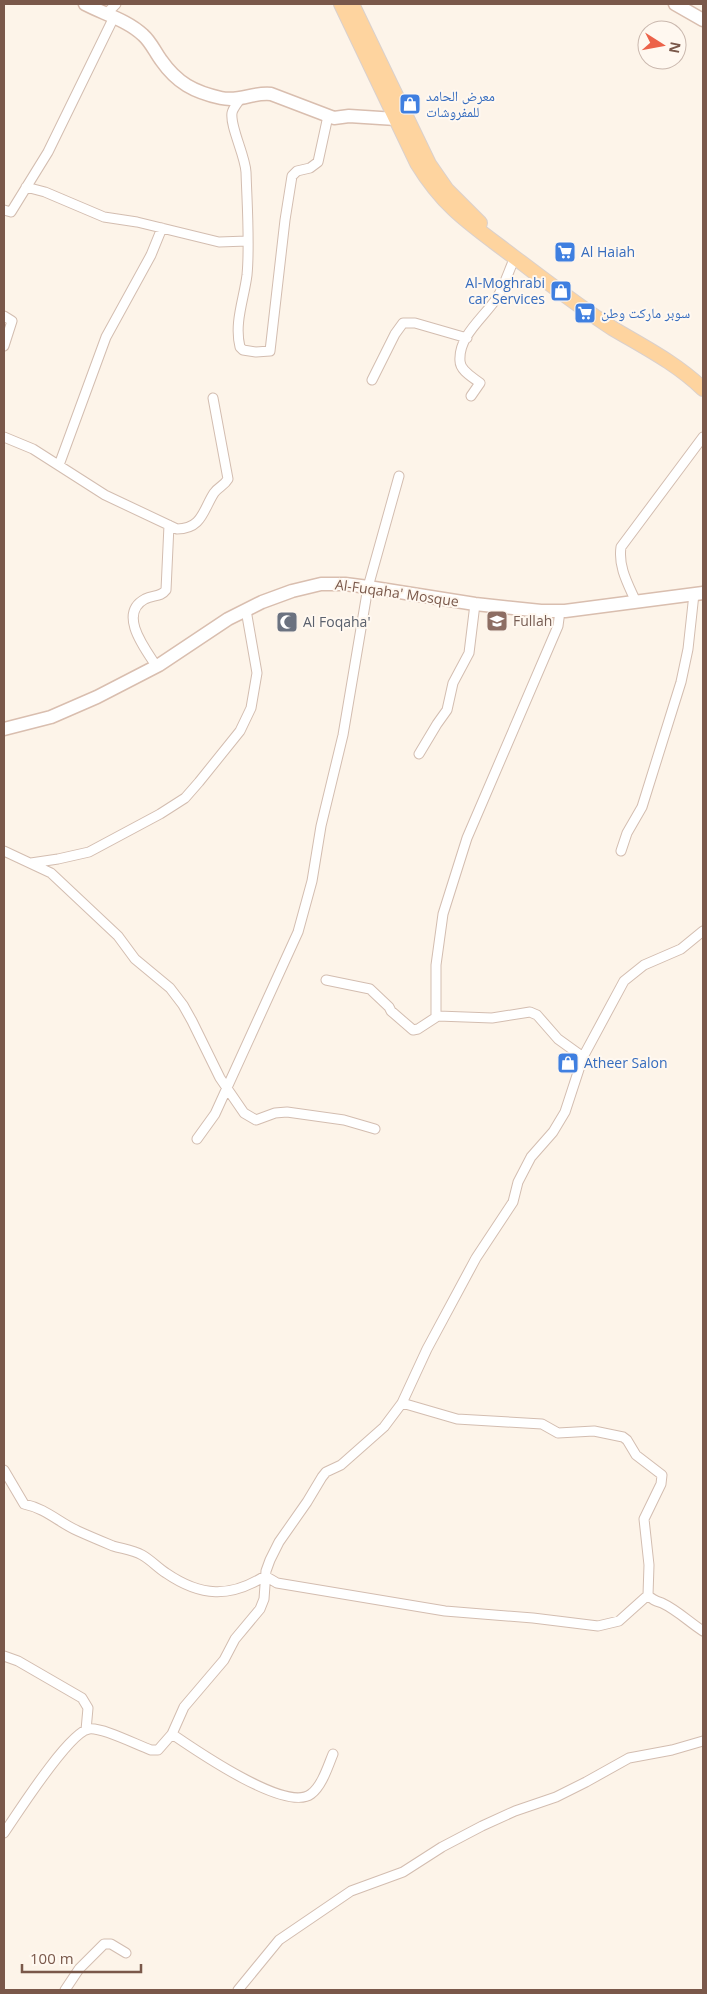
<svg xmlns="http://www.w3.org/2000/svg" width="707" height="1994" font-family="'Open Sans','Noto Naskh Arabic',sans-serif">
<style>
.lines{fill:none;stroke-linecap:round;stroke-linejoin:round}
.street-casing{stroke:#d3bdb0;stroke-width:11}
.secondary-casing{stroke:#d9beaf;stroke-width:15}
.primary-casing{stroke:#dad0cc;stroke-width:16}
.street{stroke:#fff;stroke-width:9}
.secondary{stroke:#fff;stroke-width:12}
.primary{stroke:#fed49f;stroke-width:14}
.labels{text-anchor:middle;stroke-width:4;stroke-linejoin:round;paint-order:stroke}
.shop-label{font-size:14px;fill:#366cbe;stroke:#fff8f0;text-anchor:start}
.street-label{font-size:14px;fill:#7a584a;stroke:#fff8f0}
.education-label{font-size:14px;fill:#785e54;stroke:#fff8f0;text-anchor:start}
.worship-label{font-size:14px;fill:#5b616d;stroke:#fff8f0;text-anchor:start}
</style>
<rect width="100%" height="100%" fill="#fdf4e9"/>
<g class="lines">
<g class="street-casing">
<path id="street" d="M106 14 116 4
M240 99C237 104 233 108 232 113 230 127 245 155 246 172 247 204 250 244 247 275 244 299 234 323 240 347L243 350 256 352 270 351 285 220 292 176 297 171 310 168 318 162 328 116
M26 187 45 192 104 217 137 222 219 242 247 241
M4 210 11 212 48 152 114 17
M4 316 12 321 4 346
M372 380 395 334 403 323H415L467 338
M471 396 480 383C474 378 460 371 460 361 458 335 486 316 498 296 505 284 509 270 515 257
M4 437 33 449 105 495 177 529C202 529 203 510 214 493 218 487 224 486 228 479L213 398
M59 465 106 337 151 255 162 228
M636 602C628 584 618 567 621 547L703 437
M157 667C146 650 117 614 145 599 153 595 161 597 166 590L169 525
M419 754 437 724 447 710 453 683 469 653 475 604
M4 851 51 873 118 936 135 959 170 988 183 1005 192 1021 220 1078 244 1113 256 1120 275 1113 287 1112 344 1120 375 1129
M621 851 627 833 642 807 681 682 688 649 694 594
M31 863 58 859 89 852 160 814 185 798 199 782 240 731 251 708 257 673 246 610
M326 980 370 989 389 1007 391 1011 413 1030 418 1029 438 1016 492 1018 530 1012 537 1015 558 1039 583 1057
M436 1016V965L443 914 467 838 558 626 560 611
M197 1139 215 1114 298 932 312 881 321 826 343 735 368 587 399 476
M402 1403 457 1419 542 1424 558 1433 594 1431 623 1437 627 1440 636 1455 662 1475 661 1484 644 1519 649 1565 648 1595C652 1600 656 1601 662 1603 677 1610 689 1622 703 1631
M4 1470 24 1504C47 1509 58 1522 78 1531 89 1536 101 1541 113 1546 123 1549 133 1550 142 1555 151 1560 158 1568 166 1573 201 1597 230 1598 265 1576L277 1583 445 1611 533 1618 598 1626 619 1621 648 1595
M4 1656 18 1661 82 1698 88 1708 86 1730
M172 1734C194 1749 286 1813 311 1794 322 1786 328 1766 333 1754
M4 1833C17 1814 69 1732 89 1729 102 1727 137 1745 151 1750H158L172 1734 184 1707 224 1660 235 1639 260 1609 264 1599 266 1571 270 1560 279 1542 307 1502 322 1477 326 1472 341 1465 384 1427 402 1403 427 1349 476 1258 513 1202 518 1182 531 1157 553 1132 565 1112 583 1057 624 981 644 965 681 949 703 931
M65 1990 79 1969 104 1944H111L126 1953
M238 1990 279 1940 351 1891 403 1872 442 1847 482 1826 515 1811 556 1797 586 1782 629 1758 672 1750 703 1741"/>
</g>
<g class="secondary-casing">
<path id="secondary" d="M85 4C104 14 127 20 143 35 151 42 155 52 161 60 177 83 194 92 221 98 240 102 253 92 271 94L334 118 349 116 396 119
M675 4 703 20
M4 729 51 717 97 697 159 665 228 619 262 602 292 591 321 584H345L368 587 475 604 541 611H565L703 593"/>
</g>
<g class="primary-casing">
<path id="primary" d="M341 4 417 163C445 209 472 225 514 257 546 281 578 306 612 328 644 347 676 363 703 389
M352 4 429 164 447 190 480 223"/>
</g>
<use href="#street" class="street"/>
<use href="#secondary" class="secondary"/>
<use href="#primary" class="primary"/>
</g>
<defs>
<g id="shop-square" transform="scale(1.125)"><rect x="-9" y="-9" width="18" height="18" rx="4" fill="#3f7fe0" stroke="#fff8f0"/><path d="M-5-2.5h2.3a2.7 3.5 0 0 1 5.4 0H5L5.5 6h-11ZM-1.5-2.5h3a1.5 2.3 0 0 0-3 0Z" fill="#fff"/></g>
<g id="supermarket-square" transform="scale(1.125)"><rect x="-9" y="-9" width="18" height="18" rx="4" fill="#3f7fe0" stroke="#fff8f0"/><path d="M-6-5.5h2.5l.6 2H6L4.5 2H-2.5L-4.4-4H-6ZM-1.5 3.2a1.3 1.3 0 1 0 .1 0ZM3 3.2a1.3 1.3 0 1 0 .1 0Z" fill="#fff"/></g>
<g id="school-square" transform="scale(1.125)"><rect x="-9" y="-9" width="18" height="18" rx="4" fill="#8d6e63" stroke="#fff8f0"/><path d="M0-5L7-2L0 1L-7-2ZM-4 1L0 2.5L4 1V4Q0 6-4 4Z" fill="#fff"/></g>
<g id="mosque-square" transform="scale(1.125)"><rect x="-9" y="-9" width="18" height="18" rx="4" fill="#6b7280" stroke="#fff8f0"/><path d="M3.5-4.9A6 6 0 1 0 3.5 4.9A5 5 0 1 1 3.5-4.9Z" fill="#fff"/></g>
</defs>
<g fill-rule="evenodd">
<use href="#shop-square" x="410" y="104"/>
<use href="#supermarket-square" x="565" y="252"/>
<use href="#shop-square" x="561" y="291"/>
<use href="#supermarket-square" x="585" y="313"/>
<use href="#school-square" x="497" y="621"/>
<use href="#mosque-square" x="287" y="622"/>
<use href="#shop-square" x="568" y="1063"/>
</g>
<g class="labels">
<g class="shop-label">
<text x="426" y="101">معرض الحامد<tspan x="426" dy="16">للمفروشات</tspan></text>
<text x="581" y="257">Al Haiah</text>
<text x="545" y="288" text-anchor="end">Al-Moghrabi<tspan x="545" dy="16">car Services</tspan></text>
<text x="601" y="318">سوبر ماركت وطن</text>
<text x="584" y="1068">Atheer Salon</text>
</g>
<g class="street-label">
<text transform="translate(397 593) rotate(8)" y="5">Al-Fuqaha' Mosque</text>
</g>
<g class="education-label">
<text x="513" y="626">Fullah</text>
</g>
<g class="worship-label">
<text x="303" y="627">Al Foqaha'</text>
</g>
</g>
<rect width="707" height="1994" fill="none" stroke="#7a584a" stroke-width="10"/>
<g transform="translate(662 45) rotate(101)"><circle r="24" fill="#fff8f0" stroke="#cab8ae"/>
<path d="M0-4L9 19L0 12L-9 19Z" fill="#ec6249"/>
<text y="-8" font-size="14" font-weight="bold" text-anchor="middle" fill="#7a584a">N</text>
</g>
<path d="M22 1964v8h119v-8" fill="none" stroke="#7a584a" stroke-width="2.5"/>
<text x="30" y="1964" font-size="15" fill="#7a584a" stroke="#fff8f0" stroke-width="4" paint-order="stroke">100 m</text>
</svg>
